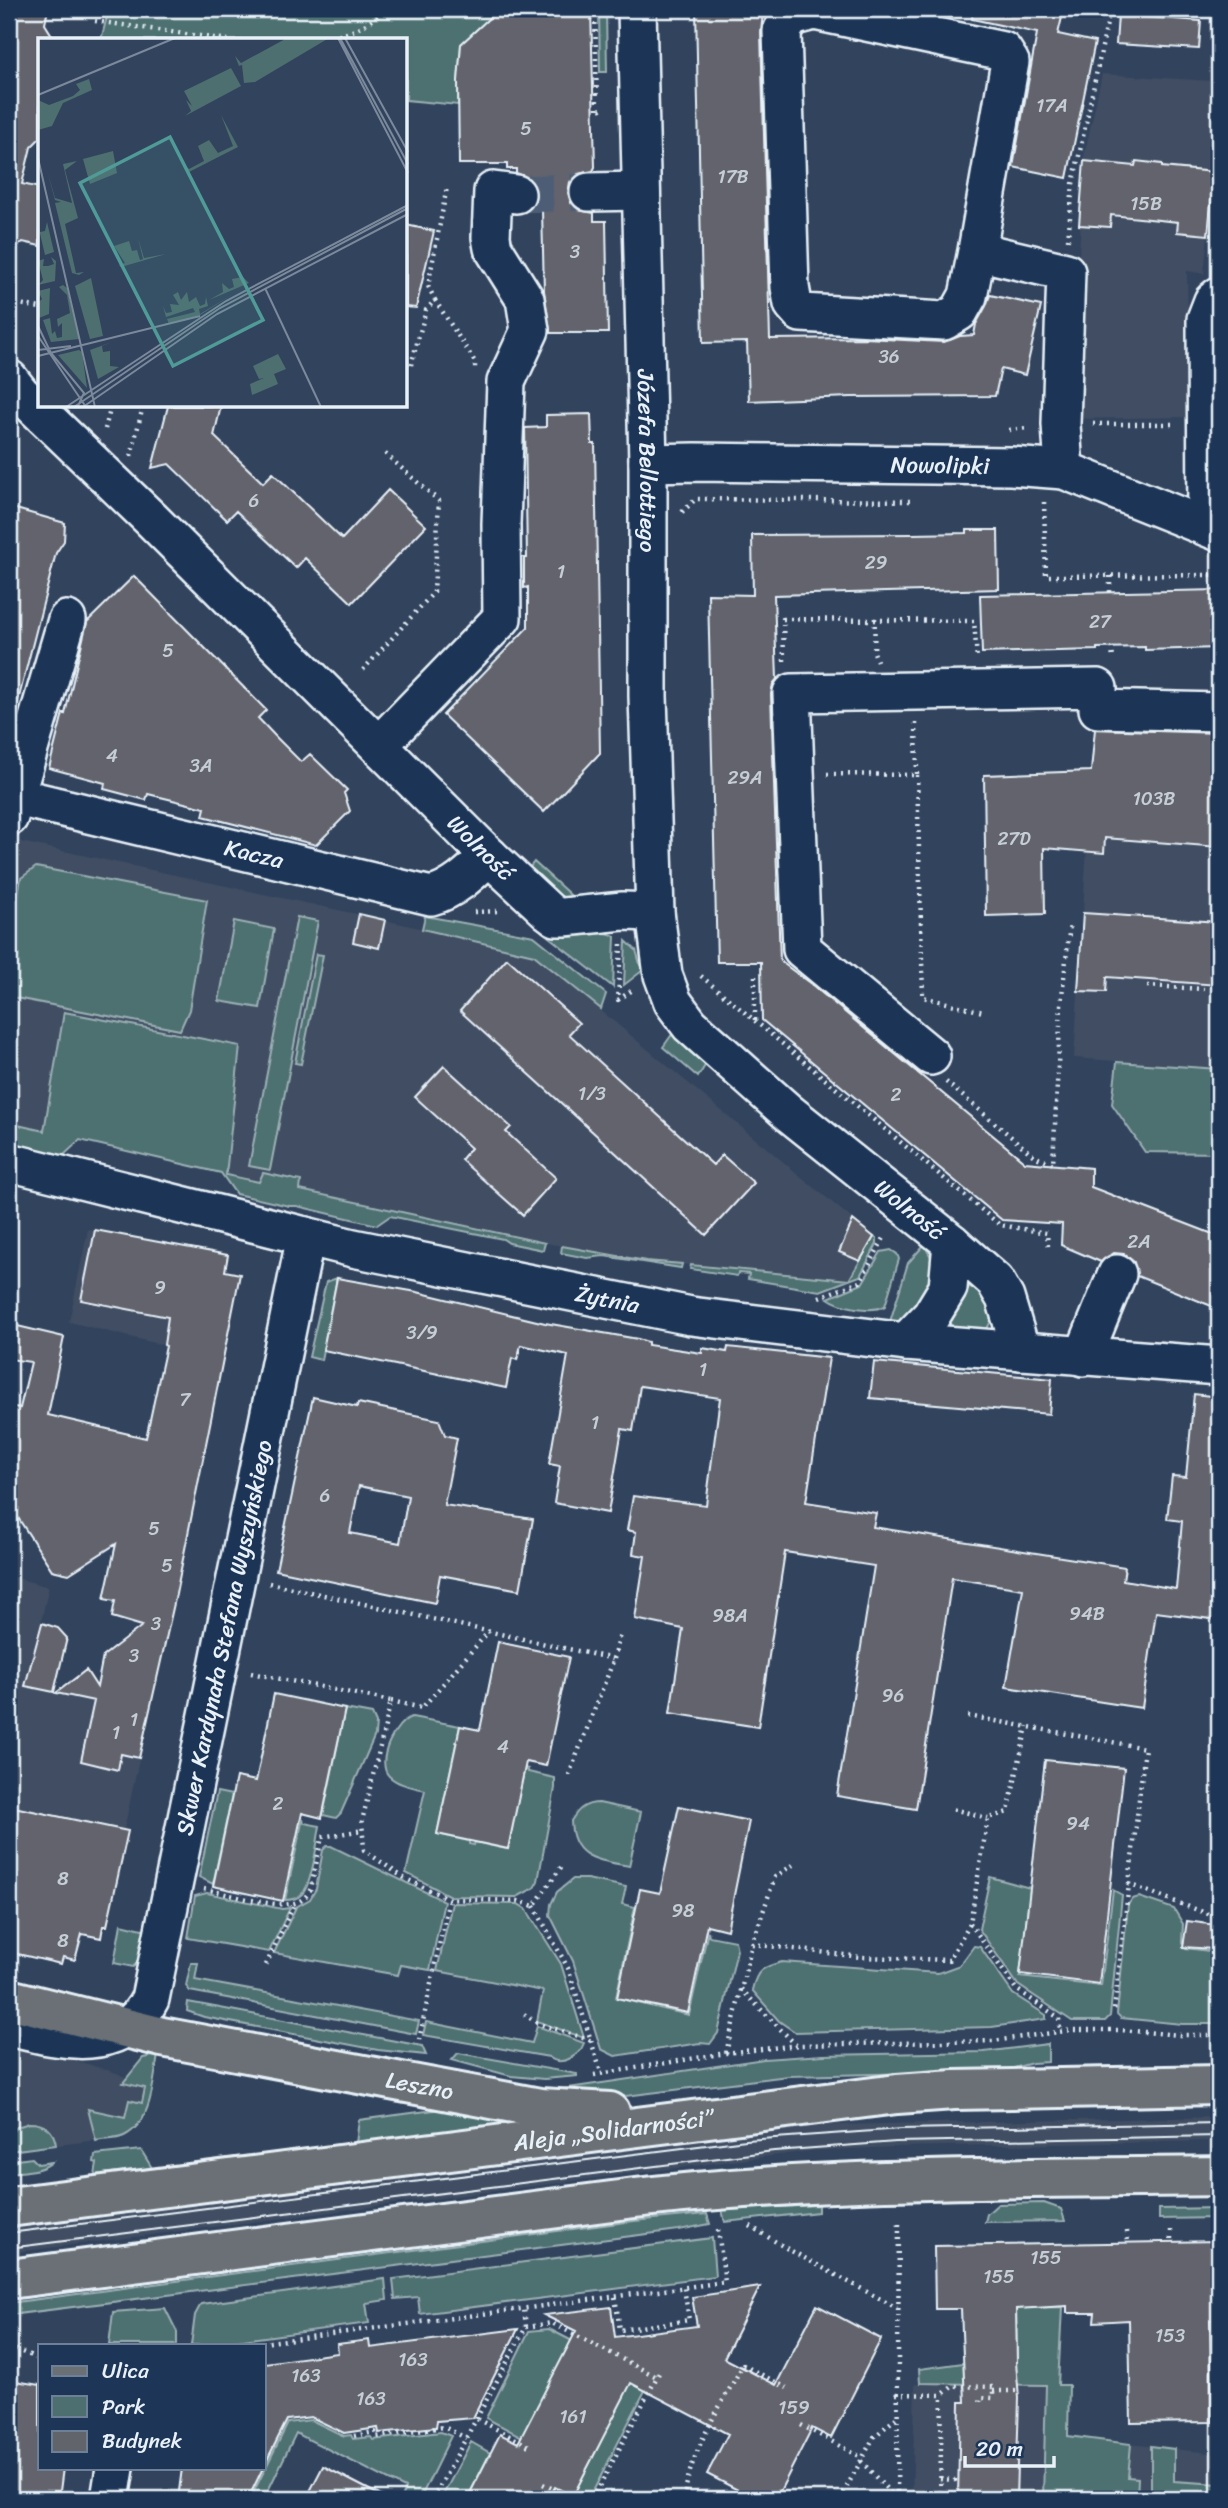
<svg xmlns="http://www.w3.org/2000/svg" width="1228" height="2508" font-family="Sriracha,sans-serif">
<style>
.built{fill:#404d62}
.green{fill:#4e6f6f;stroke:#9bb0b4;stroke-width:2}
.building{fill:#62646c;stroke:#e8f1f8;stroke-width:2;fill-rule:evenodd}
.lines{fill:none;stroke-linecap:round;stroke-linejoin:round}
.minor-tunnel{stroke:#4d5d74;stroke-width:37;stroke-dasharray:37 18;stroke-linecap:butt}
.minor-casing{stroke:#e8f1f8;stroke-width:42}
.major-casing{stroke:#e8f1f8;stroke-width:44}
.path{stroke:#e8f1f8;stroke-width:4.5;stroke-dasharray:2 5;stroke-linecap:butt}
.minor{stroke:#1d3557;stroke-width:37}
.major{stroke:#6a7074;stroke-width:38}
.tram{stroke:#e8f1f8;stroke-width:2}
.labels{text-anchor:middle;stroke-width:5;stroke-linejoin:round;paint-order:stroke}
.number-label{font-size:19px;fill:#c6ced5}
.street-label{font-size:23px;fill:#e8f1f8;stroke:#1d3557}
.inset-road{fill:none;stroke:#7b899b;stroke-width:2}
.view{fill:#509b97;fill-opacity:0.15;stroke:#509b97;stroke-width:3.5}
.inset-edge{fill:none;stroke:#e8f1f8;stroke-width:3.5}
</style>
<rect width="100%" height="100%" fill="#32435d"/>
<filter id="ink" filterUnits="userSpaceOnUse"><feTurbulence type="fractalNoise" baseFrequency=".0143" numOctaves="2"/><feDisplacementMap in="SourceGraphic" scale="14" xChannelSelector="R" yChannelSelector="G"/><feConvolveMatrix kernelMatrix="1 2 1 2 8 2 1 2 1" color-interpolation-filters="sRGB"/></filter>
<g filter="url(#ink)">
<path class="built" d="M1102 74 1213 81 1215 172 1204 274 1187 271 1190 417 1070 419 1083 181 1081 180 1083 161Z
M1093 747 1219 755V1069L1074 1058Z
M17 841 385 920 534 955 874 1237 849 1280 646 1261 545 1243 299 1190 301 1180 263 1173 260 1182 226 1175 240 1046 64 1013 44 1132 9 1123V876Z
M88 1229 158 1242 225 1271 240 1274 223 1360 69 1322Z
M9 1576 49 1587 26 1686 150 1709 124 1830 9 1806Z
M9 2044 81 2062 117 2073 151 2089 146 2114 141 2123 123 2137 9 2151Z
M1219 2117V2141L895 2147 811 2151 9 2253V2226L685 2141 830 2125Z
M915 2384 1069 2385 1068 2437 1219 2454V2499H912Z"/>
<path class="green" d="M109 9H499L461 44 458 81V105L406 100V40H101Z
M599 9H606L607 72H600Z
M534 862 579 903 571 906 526 872Z
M36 867 207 900 189 1010 180 1030 11 997 9 993V942L21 878Z
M425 916 534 936 606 994 601 1009 534 955 422 929Z
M297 917 318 921 270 1170 249 1166Z
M234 921 274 929 260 1008 219 1001Z
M544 933 569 937 607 933 615 936 613 987Z
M626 941 636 950 642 971 624 985Z
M316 954 323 955 301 1064 295 1063Z
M64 1012 240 1046 226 1175 259 1182 263 1173 301 1181 300 1190 545 1243 543 1250 509 1243 503 1239 390 1216 377 1225 297 1206H289L236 1194 221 1173 80 1140 63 1156 9 1144V1123L44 1131Z
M673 1033 687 1049 706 1064 698 1077 663 1047Z
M1117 1062 1219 1069V1153L1145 1152 1112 1104Z
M874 1237 877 1239V1244L860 1276 820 1291 748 1279 749 1274 738 1273 737 1276 690 1269 691 1265 849 1280Z
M924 1245 934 1262 935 1286 900 1323 889 1325 908 1263Z
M562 1246 646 1261 682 1264 681 1268 604 1256 587 1258 561 1253Z
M891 1250 897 1254 899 1259 885 1306C872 1313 840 1307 828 1298L862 1284 881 1252Z
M337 1278 321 1360 309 1357 326 1282Z
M966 1286C981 1289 990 1305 992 1319L986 1331 948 1327Z
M345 1709 372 1714 376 1723 375 1735 341 1813 336 1818 323 1815Z
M412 1717 460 1726 437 1834 469 1841V1844L474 1845 475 1842 507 1849 525 1768 528 1769V1772L555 1778V1788L538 1881 534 1888 517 1897 450 1896 406 1873 425 1790C413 1787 398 1785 389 1776 375 1762 395 1721 412 1717Z
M217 1792 232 1795 213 1884 199 1877Z
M599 1803 641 1812 629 1866C598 1860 572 1859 571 1821 578 1809 585 1803 599 1803Z
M303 1818 304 1823 320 1826C317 1842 312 1885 302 1894 297 1899 292 1900 285 1900Z
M327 1846H331L444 1901 430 1970 401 1965 398 1975 274 1953 296 1907 310 1899 316 1889 323 1850Z
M990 1877 1030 1888 1020 1977 1101 1986 1113 1890 1122 1895 1110 2016 1105 2021H1072L1018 1985 979 1929Z
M573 1879H587L626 1887 622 1904 635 1907 616 1998 689 2015 708 1931 709 1936 735 1941 737 1950 718 2033 710 2044 700 2043 615 2056 601 2049 573 1961 550 1915 551 1904 557 1892Z
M207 1893 282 1909 290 1908 269 1952 188 1938 195 1896Z
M1139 1897 1174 1909 1183 1924 1182 1942 1186 1948 1209 1951 1217 1944 1219 1930V2024H1182L1121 2018 1117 2014 1128 1905 1132 1899Z
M452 1903 518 1904 526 1909 561 1964 584 2038 537 2021 543 1991 437 1971Z
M121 1924 147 1930 141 1959 133 1967 114 1963Z
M974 1946 980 1947 1013 1994 1046 2015V2019L992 2027 795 2032 779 2021 752 1990C757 1969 763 1967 782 1962L938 1973 960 1965Z
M191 1963H198L195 1980 419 2021 416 2034 190 1991 186 1986Z
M188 2002 422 2046 426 2055 378 2050 204 2017 187 2011Z
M426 2022 532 2043 537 2026 584 2043C579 2057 560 2067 549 2057L423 2035Z
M1048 2044V2062L1032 2063 1003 2071 788 2076 601 2099 448 2080 450 2071 508 2087 555 2090 764 2059 823 2055 984 2052Z
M458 2053 577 2074V2076L544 2079 511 2076 452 2060Z
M158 2055C153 2083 152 2122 124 2136 116 2140 104 2139 96 2141L88 2109 125 2117 129 2100 142 2103 145 2088 123 2083 143 2058Z
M442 2109 518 2122 356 2143 359 2120Z
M29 2123C44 2123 54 2129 56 2145L9 2151V2134L17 2127Z
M141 2150 152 2168 95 2175 97 2163 94 2162 95 2155Z
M32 2158 38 2164 52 2162C41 2172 23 2171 9 2173V2161Z
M1044 2203 1061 2209 1065 2221 985 2222 987 2214 998 2204Z
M818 2205V2212L725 2222 722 2210Z
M1219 2208V2218L1159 2219V2209Z
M707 2214 710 2224 679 2230 9 2315V2303L634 2221Z
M712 2238 715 2276 420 2314 418 2297 395 2299 393 2279Z
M385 2279 387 2300 366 2303 369 2323 206 2345H191L195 2315 201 2304Z
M1062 2307 1058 2385H1069L1068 2436 1131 2444 1128 2477 1138 2478 1137 2499H1043L1046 2385 920 2383 919 2369 963 2363 1017 2362 1016 2308Z
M165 2308 177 2332V2345H109L113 2312Z
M549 2329 650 2381 589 2499H580L573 2496 623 2398 522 2437 486 2418 529 2331Z
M311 2420 344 2436 351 2435 353 2439 371 2437 373 2440 441 2432 451 2436 420 2499 401 2498 405 2488 296 2433 264 2499 252 2495 288 2423Z
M471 2442 490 2453 467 2499H441Z
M1151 2446 1174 2449V2481L1219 2484V2499H1151Z"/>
<path class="building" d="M9 9H48L45 24 55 40H40V138L31 147 22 184 40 188V246L23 242 9 252Z
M499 9H591L595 167 593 171 578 174 570 182 568 193 571 203 578 210 594 213V221H606L608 333H550L544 291 542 210H528L537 197 535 185 528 177 516 173V169H507V164H459L458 81 461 44Z
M696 9H760V13H763L761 32 770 339 865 338 944 342 960 336 974 335 976 324 986 306 990 295 1041 306 1025 375 1001 369 995 396 851 397 749 401 747 342 703 343Z
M973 9H1064L1058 34 1095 42 1067 178 1013 167 1037 33 972 19Z
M1118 15 1201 21 1199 49 1116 44Z
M1084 161 1135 166 1136 161 1162 164V167L1214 172 1208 235 1177 232 1178 222 1111 215 1110 227 1079 225Z
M406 225 434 231 416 308 406 307Z
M168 406H221L214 436 263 483 273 473 342 539 388 490 426 526 352 603 305 558 296 568 236 511 227 520 169 464 152 468Z
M591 414 592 444H595L600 753 544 812 443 715 528 627V587L524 588V558H527L525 428 546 427V415Z
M9 507 65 523 64 541 56 553 17 705 9 704Z
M967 530H998L999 589 774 595 777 679 773 684 771 694 780 961 811 984 1025 1162 1091 1168V1187L1218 1236 1219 1309 1137 1276 1134 1262 1124 1254 1114 1253 1101 1262 1061 1245 1062 1224 1002 1220 762 1020 761 962H717L708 594 753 595 752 535 912 534 967 533Z
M134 576 266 710 258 718 276 737 301 762 310 754 347 790 344 793 350 811 316 845 203 816 205 808 148 794 146 800 104 789 105 783 49 768 63 713 65 714 87 622Z
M1219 590V648L1145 650V647L1097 648V650L982 653 980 595Z
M1095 729 1219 733V847L1105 838 1104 853 1044 848 1045 914 986 916 984 775 1091 771Z
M1083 913 1219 922V985L1107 977 1106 992 1078 991Z
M359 914 385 920 379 948 353 942Z
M507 958 579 1023 569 1034 713 1165 722 1155 754 1183 706 1235 460 1011Z
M444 1066 511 1127 506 1132 556 1178 523 1215 461 1160 471 1148 415 1097Z
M853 1220 874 1237 860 1261 839 1252Z
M95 1230 228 1255 225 1271 240 1274 175 1599 139 1758 121 1754 118 1770 81 1761 94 1701 56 1693 86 1670 97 1687 103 1656 142 1626 112 1617 115 1601 104 1599 116 1544 69 1574 52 1570 9 1504V1406L20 1408 31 1362 9 1359V1324L64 1337 48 1415 146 1438 166 1346 164 1345 168 1317 81 1300Z
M337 1278 417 1292 545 1323 638 1339 648 1342V1345L702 1353V1348L727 1352 728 1347 829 1358 806 1502 876 1513 873 1527 1125 1567 1123 1580 1176 1589 1182 1521 1167 1519 1172 1476 1186 1477 1194 1394 1219 1397V1620L1156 1612 1142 1708 1128 1706 1006 1687 1023 1589 952 1578 916 1809 837 1796 874 1566 785 1552 758 1727 670 1713 683 1629 635 1619 645 1556 633 1554 636 1532 627 1530 633 1496 706 1505 720 1398 640 1386 633 1431 622 1429 608 1513 554 1503 560 1466 549 1464 568 1355 521 1345 517 1360 512 1358 506 1388 323 1350Z
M874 1362 1052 1379 1049 1414 870 1398Z
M313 1397 357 1407 358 1403 439 1420 445 1435 457 1438 444 1505 533 1519 520 1590 440 1575 435 1603 276 1570ZM359 1486 408 1496 400 1543 350 1533Z
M42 1623 58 1628 67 1638 54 1692 25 1686Z
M498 1642 569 1657 546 1766 526 1762 508 1849 437 1834 460 1726 480 1730Z
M274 1694 345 1709 322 1818 302 1813 283 1901 213 1886 236 1777 256 1781Z
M1045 1760 1124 1768 1099 1984 1020 1974Z
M9 1806 128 1831 107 1926H103L101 1938 82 1934 75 1960 63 1957 61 1964 9 1952Z
M679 1806 749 1821 727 1930 707 1925 688 2013 617 1998 640 1889 660 1893Z
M1187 1921 1216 1925 1214 1949 1183 1947Z
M1219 2241V2320H1210L1212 2422 1131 2423 1129 2320 1094 2322 1095 2313H1067V2306L1016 2309 1017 2362H1016L1019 2398 1016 2499H958L960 2402H965L961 2309H935L934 2246Z
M760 2287 724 2358 776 2385 817 2305 881 2339 831 2438 812 2428 776 2499H755L707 2474 728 2434 631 2383 573 2496 555 2487 548 2499H467L500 2434 518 2443 576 2331 544 2315 611 2307 615 2337 697 2326 692 2297Z
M518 2329 473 2418 437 2421 436 2427 379 2433 378 2428 344 2433 311 2417 287 2420 264 2466V2363L338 2353 337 2344 369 2340 370 2348Z
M9 2380 40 2385V2468H63L59 2499H9Z
M323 2466 387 2499H306Z
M182 2468H263L248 2499H178Z"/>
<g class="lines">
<path class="minor-tunnel" d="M516 194 589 192"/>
<g class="minor-casing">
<g id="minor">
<path id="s1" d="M637 9 648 463V696L655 912 663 975 673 1002 690 1025 789 1113 952 1243 995 1281 1005 1298 1021 1351"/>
<path d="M589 192 641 191"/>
<path d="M977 251 1010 62 1003 51 814 11 791 17 782 31 790 287 793 304 801 313 944 321 959 312 968 296 977 251 1066 272 1061 424 1064 470"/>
<path id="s2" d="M9 379 20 393 152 520 489 856 548 911 556 917H564L623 911 655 912"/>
<path id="s3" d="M648 463 695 462 1011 466 1064 470 1219 532"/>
<path d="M1207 525 1206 319 1213 301 1219 296"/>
<path d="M379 745 502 618 501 524 506 382 530 330 525 299 493 248 491 237 493 191 516 194"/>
<path id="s4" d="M9 795 431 896C454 890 472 872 489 856"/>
<path d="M9 817 67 620"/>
<path d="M931 1056 802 949 792 693 1098 688V709L1219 712"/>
<path id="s5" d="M9 1162 353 1248 691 1316 906 1342 1219 1366"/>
<path d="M906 1342 931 1316 948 1288 952 1243"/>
<path d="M1083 1357 1117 1274"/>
<path id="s6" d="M9 2027C58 2039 121 2057 150 1999L306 1236"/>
<path d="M110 2499 115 2468"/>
</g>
</g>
<g class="major-casing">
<g id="major">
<path id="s7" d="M9 1999 162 2037 540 2108 610 2112"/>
<path id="s8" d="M9 2207 897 2094 954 2090 1219 2085"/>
<path d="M9 2279 635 2198C829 2176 1024 2179 1219 2176"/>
</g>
</g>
<path class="path" d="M595 9 597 111 606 107
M95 21 228 40
M311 40C344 37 361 30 387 9
M1068 240 1073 184 1110 9
M1214 265 1219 206
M435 300 475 362V368
M9 302 40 308
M411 365 426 310 435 300 428 286 447 187
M1093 424H1175
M105 429 111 406
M1009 430 1028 428
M131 456 143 406
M1044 502 1046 576 1219 575
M682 512 696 499 912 501
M1110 576V592
M875 618 874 652 877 661
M1112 647 1113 661
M784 661 783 619 974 621 977 659
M363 670 434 592 439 501 382 451
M827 774 917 775 916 723
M917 775 923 997 983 1012
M474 912 500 911
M621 944 618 1000 634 989
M701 976 1000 1225 1047 1233 1048 1247
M1147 986 1204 989
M755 1020V971
M946 1082 1034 1156 1053 1164 1061 1005 1070 924
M819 1297 860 1282 884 1238
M269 1583 614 1659 569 1775
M614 1659 620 1634
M251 1673 391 1701 362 1821 364 1850 404 1878 449 1899 518 1901 534 1906 564 1863
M391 1701 422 1708 489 1631
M968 1716 1145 1748 1114 2011
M953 1809 988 1818
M1128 1884 1219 1918
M204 1889C225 1893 271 1907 290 1904 300 1903 307 1897 311 1888L322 1837 363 1830
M534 1906 568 1968 601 2072
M970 1923 1016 1989 1059 2018 1060 2031
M752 1944 861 1957 949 1960 970 1923 988 1818 1008 1812 1027 1726
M266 1965 294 1904
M741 1989 796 2045
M524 2014 537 2023 592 2041
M419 2040 449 1899
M726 2053 752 1944 775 1877 793 1865
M594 2075 726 2053 799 2045 993 2041 1073 2030H1121L1180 2035H1219
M750 2226 786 2248 897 2308
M1171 2230V2242
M1127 2231 1128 2243
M1215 2241V2229
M615 2297 620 2330 689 2320 684 2288
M526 2327 552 2323 657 2377
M248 2345 725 2282 718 2230
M9 2347 40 2359
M993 2391H1019
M896 2394 942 2395 953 2386 993 2387V2398L981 2397 980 2402
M477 2419 529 2446
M801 2425 863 2458
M354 2436 375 2432 376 2437 444 2427 466 2438
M861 2461 896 2499
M940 2479 955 2480V2474
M543 2484 573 2499
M433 2499 526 2327 524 2309
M593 2499 659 2373
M684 2499C690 2451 720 2407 743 2365L787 2388
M840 2499 874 2437 896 2418
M897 2499 899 2221
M940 2499 942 2395"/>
<use href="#minor" class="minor"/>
<use href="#major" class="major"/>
<path class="tram" d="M9 2233 746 2140 901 2129 1219 2123
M9 2248 774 2151 896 2142 1219 2136"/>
</g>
</g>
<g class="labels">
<g class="number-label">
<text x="1052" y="112">17A</text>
<text x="526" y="135">5</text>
<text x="733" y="183">17B</text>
<text x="1146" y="210">15B</text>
<text x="575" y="258">3</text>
<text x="889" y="363">36</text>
<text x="254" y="507">6</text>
<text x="876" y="569">29</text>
<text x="561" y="578">1</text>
<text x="1100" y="628">27</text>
<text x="168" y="657">5</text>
<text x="112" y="762">4</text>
<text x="201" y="772">3A</text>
<text x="745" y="784">29A</text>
<text x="1154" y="805">103B</text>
<text x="1014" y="845">27D</text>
<text x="592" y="1100">1/3</text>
<text x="896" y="1101">2</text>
<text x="1139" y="1248">2A</text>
<text x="160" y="1294">9</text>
<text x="422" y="1339">3/9</text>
<text x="703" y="1376">1</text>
<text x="185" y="1406">7</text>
<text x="595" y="1429">1</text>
<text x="325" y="1502">6</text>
<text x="154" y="1535">5</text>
<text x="167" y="1572">5</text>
<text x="1087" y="1620">94B</text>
<text x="730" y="1622">98A</text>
<text x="156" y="1630">3</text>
<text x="134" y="1662">3</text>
<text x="893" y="1702">96</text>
<text x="134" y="1726">1</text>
<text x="116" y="1739">1</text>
<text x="503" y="1753">4</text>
<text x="278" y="1810">2</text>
<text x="1078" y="1830">94</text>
<text x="63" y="1885">8</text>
<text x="683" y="1917">98</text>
<text x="63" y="1947">8</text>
<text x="1046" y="2264">155</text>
<text x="999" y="2283">155</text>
<text x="1170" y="2342">153</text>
<text x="413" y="2366">163</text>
<text x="306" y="2382">163</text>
<text x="371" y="2405">163</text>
<text x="794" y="2414">159</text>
<text x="573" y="2423">161</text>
</g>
<g class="street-label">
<text dy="8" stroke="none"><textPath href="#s1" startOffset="452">Józefa Bellottiego</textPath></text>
<text dy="8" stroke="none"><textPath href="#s3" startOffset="292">Nowolipki</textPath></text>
<text dy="8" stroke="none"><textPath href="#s2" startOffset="665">Wolność</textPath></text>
<text dy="8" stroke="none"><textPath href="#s4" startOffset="252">Kacza</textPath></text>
<text dy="8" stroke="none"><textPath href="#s1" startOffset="1311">Wolność</textPath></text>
<text dy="8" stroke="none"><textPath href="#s5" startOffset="614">Żytnia</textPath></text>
<text dy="8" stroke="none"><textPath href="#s6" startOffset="527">Skwer Kardynała Stefana Wyszyńskiego</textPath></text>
<text dy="8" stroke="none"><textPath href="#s7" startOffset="420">Leszno</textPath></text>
<text dy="8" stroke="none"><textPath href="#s8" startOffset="609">Aleja „Solidarności”</textPath></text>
</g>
</g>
<g transform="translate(38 38)">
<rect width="369" height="369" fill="#32435d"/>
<path d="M249 0H291L217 44 206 45 204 27 201 28 197 18 203 25ZM193 30 203 48 147 78 153 73 148 62 154 68 146 53ZM51 41 54 52 25 65 14 88 0 92V62L11 67 35 58 42 52 38 46ZM183 77 200 109 151 134 147 128 151 131 166 123 160 108 171 102 180 115 195 108ZM75 113 79 135 52 146 45 121ZM39 123 27 132 40 180 27 186 38 235 46 234 41 237 34 235 17 165 23 164 17 162 9 132 17 160 34 165 25 126ZM9 184 16 214 7 217 0 187 2 194 7 193ZM100 200 106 220 128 216 83 229 81 227 87 225 76 208 91 203 94 213 99 212 102 222 105 221ZM13 219 18 223 17 243 0 247 5 242 0 223 6 221 5 228H10L16 226ZM205 239 211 245 171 262 185 254 184 245 191 251 196 249 194 241ZM53 240 65 298 52 301 37 248ZM25 247 29 250 41 301 13 304 5 282 12 280 14 296 17 293 19 300 24 299V285L20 289 19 281 32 275 29 257 21 249ZM12 250 11 276 1 280 0 265 4 261 2 257 0 263V253ZM140 254 143 262 149 254 151 264 158 259 162 268 167 266 168 259 170 268 161 271 162 276 195 256 162 277 131 286 129 281 157 274 155 270 128 279 125 268 128 275 134 274 132 266 141 267 135 257ZM74 304 64 308 65 314 72 313V328L81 329 60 341 52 312ZM41 312 44 314 49 350 20 317ZM240 316 248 331 236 336 240 346 214 357 212 346 226 340 221 341 215 328Z" fill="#4e6f6f"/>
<path class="inset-road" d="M300 0 370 135M302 0 370 126M307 0 370 114M0 57 137 0M0 120 57 369M227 250 283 369M0 288 13 315 46 355 40 368M0 298 48 369M0 312 33 308M0 318 162 278M28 369 188 263 370 167M36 369 182 270 370 170M45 369 179 276 370 176"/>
<path class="view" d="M132 99 225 282 135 328 42 145Z"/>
<rect width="369" height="369" class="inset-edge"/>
</g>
<rect width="1228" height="2508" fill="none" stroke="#1d3557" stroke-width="35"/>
<rect x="18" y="18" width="1193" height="2473" fill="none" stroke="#e8f1f8" stroke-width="2.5" filter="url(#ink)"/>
<rect x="38" y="2344" width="228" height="126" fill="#1d3557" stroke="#6e8097" stroke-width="2"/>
<rect x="52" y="2366" width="35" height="10" fill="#6a7074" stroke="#6e8097" stroke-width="2"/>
<text x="102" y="2378" font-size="21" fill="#e8f1f8">Ulica</text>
<rect x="52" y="2396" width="35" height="21" fill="#4e6f6f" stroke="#6e8097" stroke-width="2"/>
<text x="102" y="2414" font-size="21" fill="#e8f1f8">Park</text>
<rect x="52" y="2431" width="35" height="21" fill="#62646c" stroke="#6e8097" stroke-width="2"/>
<text x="102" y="2448" font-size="21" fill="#e8f1f8">Budynek</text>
<path d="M965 2456v10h89v-10" fill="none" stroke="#e8f1f8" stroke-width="3.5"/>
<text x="976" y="2456" font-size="21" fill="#e8f1f8" stroke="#1d3557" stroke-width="5" paint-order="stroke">20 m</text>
</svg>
